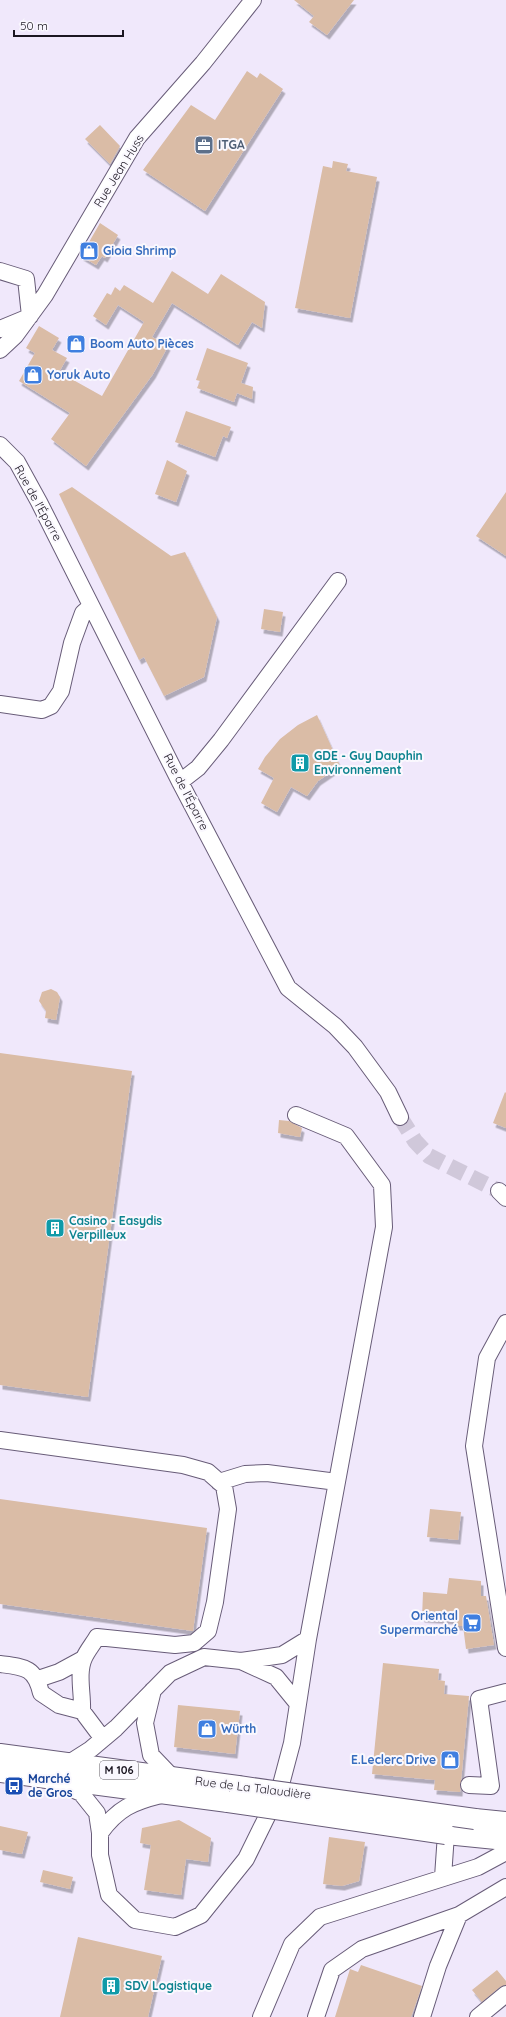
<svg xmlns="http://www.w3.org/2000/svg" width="506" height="2017" font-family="Quicksand,sans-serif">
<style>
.building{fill:#dabca6;filter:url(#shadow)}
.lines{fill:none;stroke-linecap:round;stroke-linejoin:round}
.minor-tunnel{stroke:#d0c8da;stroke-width:16;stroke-dasharray:16 8;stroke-linecap:butt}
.minor-casing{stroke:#685c78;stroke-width:18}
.major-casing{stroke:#685c78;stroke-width:22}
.minor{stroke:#fff;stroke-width:16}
.major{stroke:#fff;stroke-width:20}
.major-bridge-casing{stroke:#685c78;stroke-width:22;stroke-linecap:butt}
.major-bridge{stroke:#fff;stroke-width:20}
.labels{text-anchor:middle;stroke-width:4;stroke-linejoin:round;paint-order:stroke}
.shield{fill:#faf8fe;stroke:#5e5a63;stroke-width:1}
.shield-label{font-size:11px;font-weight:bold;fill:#1b1621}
.service-label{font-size:12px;font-weight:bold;fill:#4e5e75;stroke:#faf8fe;text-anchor:start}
.street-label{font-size:12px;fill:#1b1621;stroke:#faf8fe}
.shop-label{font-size:12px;font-weight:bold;fill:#366cbe;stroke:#faf8fe;text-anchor:start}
.culture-label{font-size:12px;font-weight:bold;fill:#0d838f;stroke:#faf8fe;text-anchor:start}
.transit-label{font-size:12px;font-weight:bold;fill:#164399;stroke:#faf8fe;text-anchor:start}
</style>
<defs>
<filter id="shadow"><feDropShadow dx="2.5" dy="4.5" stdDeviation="0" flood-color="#0004"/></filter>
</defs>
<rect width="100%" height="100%" fill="#f0e8fb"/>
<path class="building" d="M294 0H354L327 35 309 22 314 16Z
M247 71 257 78 260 73 283 89 205 211 143 170 191 105 215 120Z
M100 125 120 146 110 164 85 139Z
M333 161 348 164 346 171 377 177 350 318 295 308 323 166 332 168Z
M100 223 118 235 105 258 102 256 96 265 81 256Z
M172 271 208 294 221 274 265 302 262 328 252 322 238 345 172 303 152 337 168 346 153 374 86 466 51 439 70 413 19 381 35 353 26 348 39 326 59 338 52 350 67 358 59 372 102 396 144 322 118 305 106 325 93 316 107 293 111 295 115 287 120 291 124 285 153 303Z
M207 348 248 363 241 383 253 387 252 399 237 393 234 402 197 388 200 381 196 380Z
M186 411 231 427 227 438 223 436 215 457 175 442Z
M167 460 187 471 176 502 155 494Z
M72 487 171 556 185 552 217 617 204 677 164 696 144 657 139 660 59 494Z
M506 492V556L476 536Z
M264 609 283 612 280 632 261 629Z
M317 715 340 766 318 781 307 796 291 787 277 812 261 803 274 778 258 769 265 757 280 739 298 725Z
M51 989 57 992 60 997 56 1020 45 1018 46 1011 39 1001 42 992Z
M0 1053 132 1071 88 1397 0 1385Z
M505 1092 506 1093V1128L493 1123Z
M279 1120 289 1121 302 1128 300 1137 278 1133Z
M0 1499 207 1528 193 1631 0 1604Z
M430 1509 461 1512 458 1540 427 1537Z
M449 1578 481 1581V1596H486L494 1645 466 1649 463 1626H455L454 1620 422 1618 423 1592 447 1594Z
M383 1663 439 1669 438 1680 445 1681 444 1694 469 1696 460 1792 434 1790 435 1780 372 1774Z
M178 1705 240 1711 235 1754 174 1747Z
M179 1820 211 1838 208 1862 186 1859 181 1895 144 1890 151 1845 140 1843 142 1828Z
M0 1826 28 1832 22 1854 0 1850Z
M329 1837 365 1842 359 1881 342 1886 323 1884Z
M43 1870 73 1877 70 1889 40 1882Z
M78 1937 162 1956 148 2017H60Z
M361 1965 422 1986 411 2017H335L350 1969 358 1972Z
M497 1970 506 1981V1985L500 1987 482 2002 472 1990Z"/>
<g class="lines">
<path class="minor-tunnel" d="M400 1117 415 1141 429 1156 499 1191"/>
<g class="minor-casing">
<path id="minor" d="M0 271 26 279 30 316
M0 329 29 317
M0 350 15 336 45 295 137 138 203 63 253 0
M0 445 17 462 39 502 180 782 288 988 335 1026 355 1047 388 1092 400 1117
M0 704 42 710 51 706 61 691 72 643 83 613 91 606
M180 782 198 768 221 740 338 581
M499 1191 506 1198
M506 1323 487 1358 474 1446 506 1648
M0 1440 183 1465 208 1472 224 1486 228 1509 215 1602 208 1631 194 1643 175 1645 97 1637C93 1644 87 1651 84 1658 77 1673 83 1695 82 1711L59 1705 41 1693C35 1667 24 1667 0 1664
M219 1482 245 1474 267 1473 337 1482
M241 1661 276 1677 298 1704
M38 1679 59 1672 83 1659
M153 1690 145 1723 151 1755 173 1778
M82 1711 103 1739
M69 1763 91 1749 116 1728 170 1673 204 1657 241 1661 282 1655 308 1639
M60 1784 81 1793 97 1813 100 1833V1855L109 1895 135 1920 175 1927 201 1915 246 1859 279 1792 292 1743 308 1639 384 1227 382 1185 346 1136 296 1115
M469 1785 491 1786 479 1699 506 1692
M100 1833C118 1808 133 1802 161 1795
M443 1877 446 1834
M261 2017 292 1944 320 1917 478 1867 506 1852
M316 2017 332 1970 362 1949 459 1915 506 1887
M422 2017 438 1966 459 1915
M478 2017 506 1994"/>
</g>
<g class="major-casing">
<path id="major" d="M0 1754 238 1786
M0 1772 228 1802
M475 1819 506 1822
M446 1834 506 1840"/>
</g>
<use href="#minor" class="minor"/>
<use href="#major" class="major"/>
<g class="major-bridge-casing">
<path id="major-bridge" d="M238 1786 475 1819
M228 1802 446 1834"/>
</g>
<use href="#major-bridge" class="major-bridge"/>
</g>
<defs>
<g id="office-square" transform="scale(1)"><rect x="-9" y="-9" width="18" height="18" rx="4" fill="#5c6f8a" stroke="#faf8fe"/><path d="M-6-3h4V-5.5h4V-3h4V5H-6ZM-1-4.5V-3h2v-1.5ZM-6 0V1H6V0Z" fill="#fff"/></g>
<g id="shop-square" transform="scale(1)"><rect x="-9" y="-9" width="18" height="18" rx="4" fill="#3f7fe0" stroke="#faf8fe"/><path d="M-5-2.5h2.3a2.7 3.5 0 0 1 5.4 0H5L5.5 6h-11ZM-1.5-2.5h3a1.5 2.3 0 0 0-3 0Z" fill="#fff"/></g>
<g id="building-square" transform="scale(1)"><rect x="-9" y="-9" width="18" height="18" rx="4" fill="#0f9aa8" stroke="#faf8fe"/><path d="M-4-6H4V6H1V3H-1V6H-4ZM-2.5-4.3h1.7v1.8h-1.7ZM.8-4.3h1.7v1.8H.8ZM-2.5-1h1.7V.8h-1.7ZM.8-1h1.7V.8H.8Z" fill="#fff"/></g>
<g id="supermarket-square" transform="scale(1)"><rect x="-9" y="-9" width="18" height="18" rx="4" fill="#3f7fe0" stroke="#faf8fe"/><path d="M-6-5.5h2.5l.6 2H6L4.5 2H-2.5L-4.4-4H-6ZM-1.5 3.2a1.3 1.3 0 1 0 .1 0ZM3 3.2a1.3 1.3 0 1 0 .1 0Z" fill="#fff"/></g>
<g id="bus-square" transform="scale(1)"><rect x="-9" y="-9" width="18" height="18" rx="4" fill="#1a4fb4" stroke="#faf8fe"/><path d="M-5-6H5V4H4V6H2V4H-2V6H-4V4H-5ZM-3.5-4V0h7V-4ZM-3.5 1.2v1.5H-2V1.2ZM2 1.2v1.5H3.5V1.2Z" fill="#fff"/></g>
</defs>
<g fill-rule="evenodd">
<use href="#office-square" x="204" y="145"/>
<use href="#shop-square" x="89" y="251"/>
<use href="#shop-square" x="76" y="344"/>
<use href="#shop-square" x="33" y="375"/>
<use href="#building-square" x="300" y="763"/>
<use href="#building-square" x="55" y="1228"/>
<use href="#supermarket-square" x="472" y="1623"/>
<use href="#shop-square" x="207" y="1729"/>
<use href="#shop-square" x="450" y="1760"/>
<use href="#bus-square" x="14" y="1786"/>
<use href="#building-square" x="111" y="1986"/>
</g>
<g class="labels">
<rect class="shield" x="100" y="1761" width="38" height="18" rx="3"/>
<g class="shield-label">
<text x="119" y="1774">M 106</text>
</g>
<g class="service-label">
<text x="218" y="149">ITGA</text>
</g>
<g class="street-label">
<text transform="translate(119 171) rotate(-58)" y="4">Rue Jean Huss</text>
<text transform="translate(38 503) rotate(61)" y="4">Rue de l'Éparre</text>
<text transform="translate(186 792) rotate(63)" y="4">Rue de l'Éparre</text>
<text transform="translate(253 1788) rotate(7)" y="4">Rue de La Talaudière</text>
</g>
<g class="shop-label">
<text x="103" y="255">Gioia Shrimp</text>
<text x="90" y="348">Boom Auto Pièces</text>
<text x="47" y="379">Yoruk Auto</text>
<text x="458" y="1620" text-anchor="end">Oriental<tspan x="458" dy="14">Supermarché</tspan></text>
<text x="221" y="1733">Würth</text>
<text x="436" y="1764" text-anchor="end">E.Leclerc Drive</text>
</g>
<g class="culture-label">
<text x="314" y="760">GDE - Guy Dauphin<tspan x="314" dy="14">Environnement</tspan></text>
<text x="69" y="1225">Casino - Easydis<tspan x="69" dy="14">Verpilleux</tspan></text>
<text x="125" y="1990">SDV Logistique</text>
</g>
<g class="transit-label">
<text x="28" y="1783">Marché<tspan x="28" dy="14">de Gros</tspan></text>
</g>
</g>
<path d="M14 30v6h109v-6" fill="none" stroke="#1b1621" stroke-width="2"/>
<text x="20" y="30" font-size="12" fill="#1b1621" stroke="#faf8fe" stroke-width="3" paint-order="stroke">50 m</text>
</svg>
